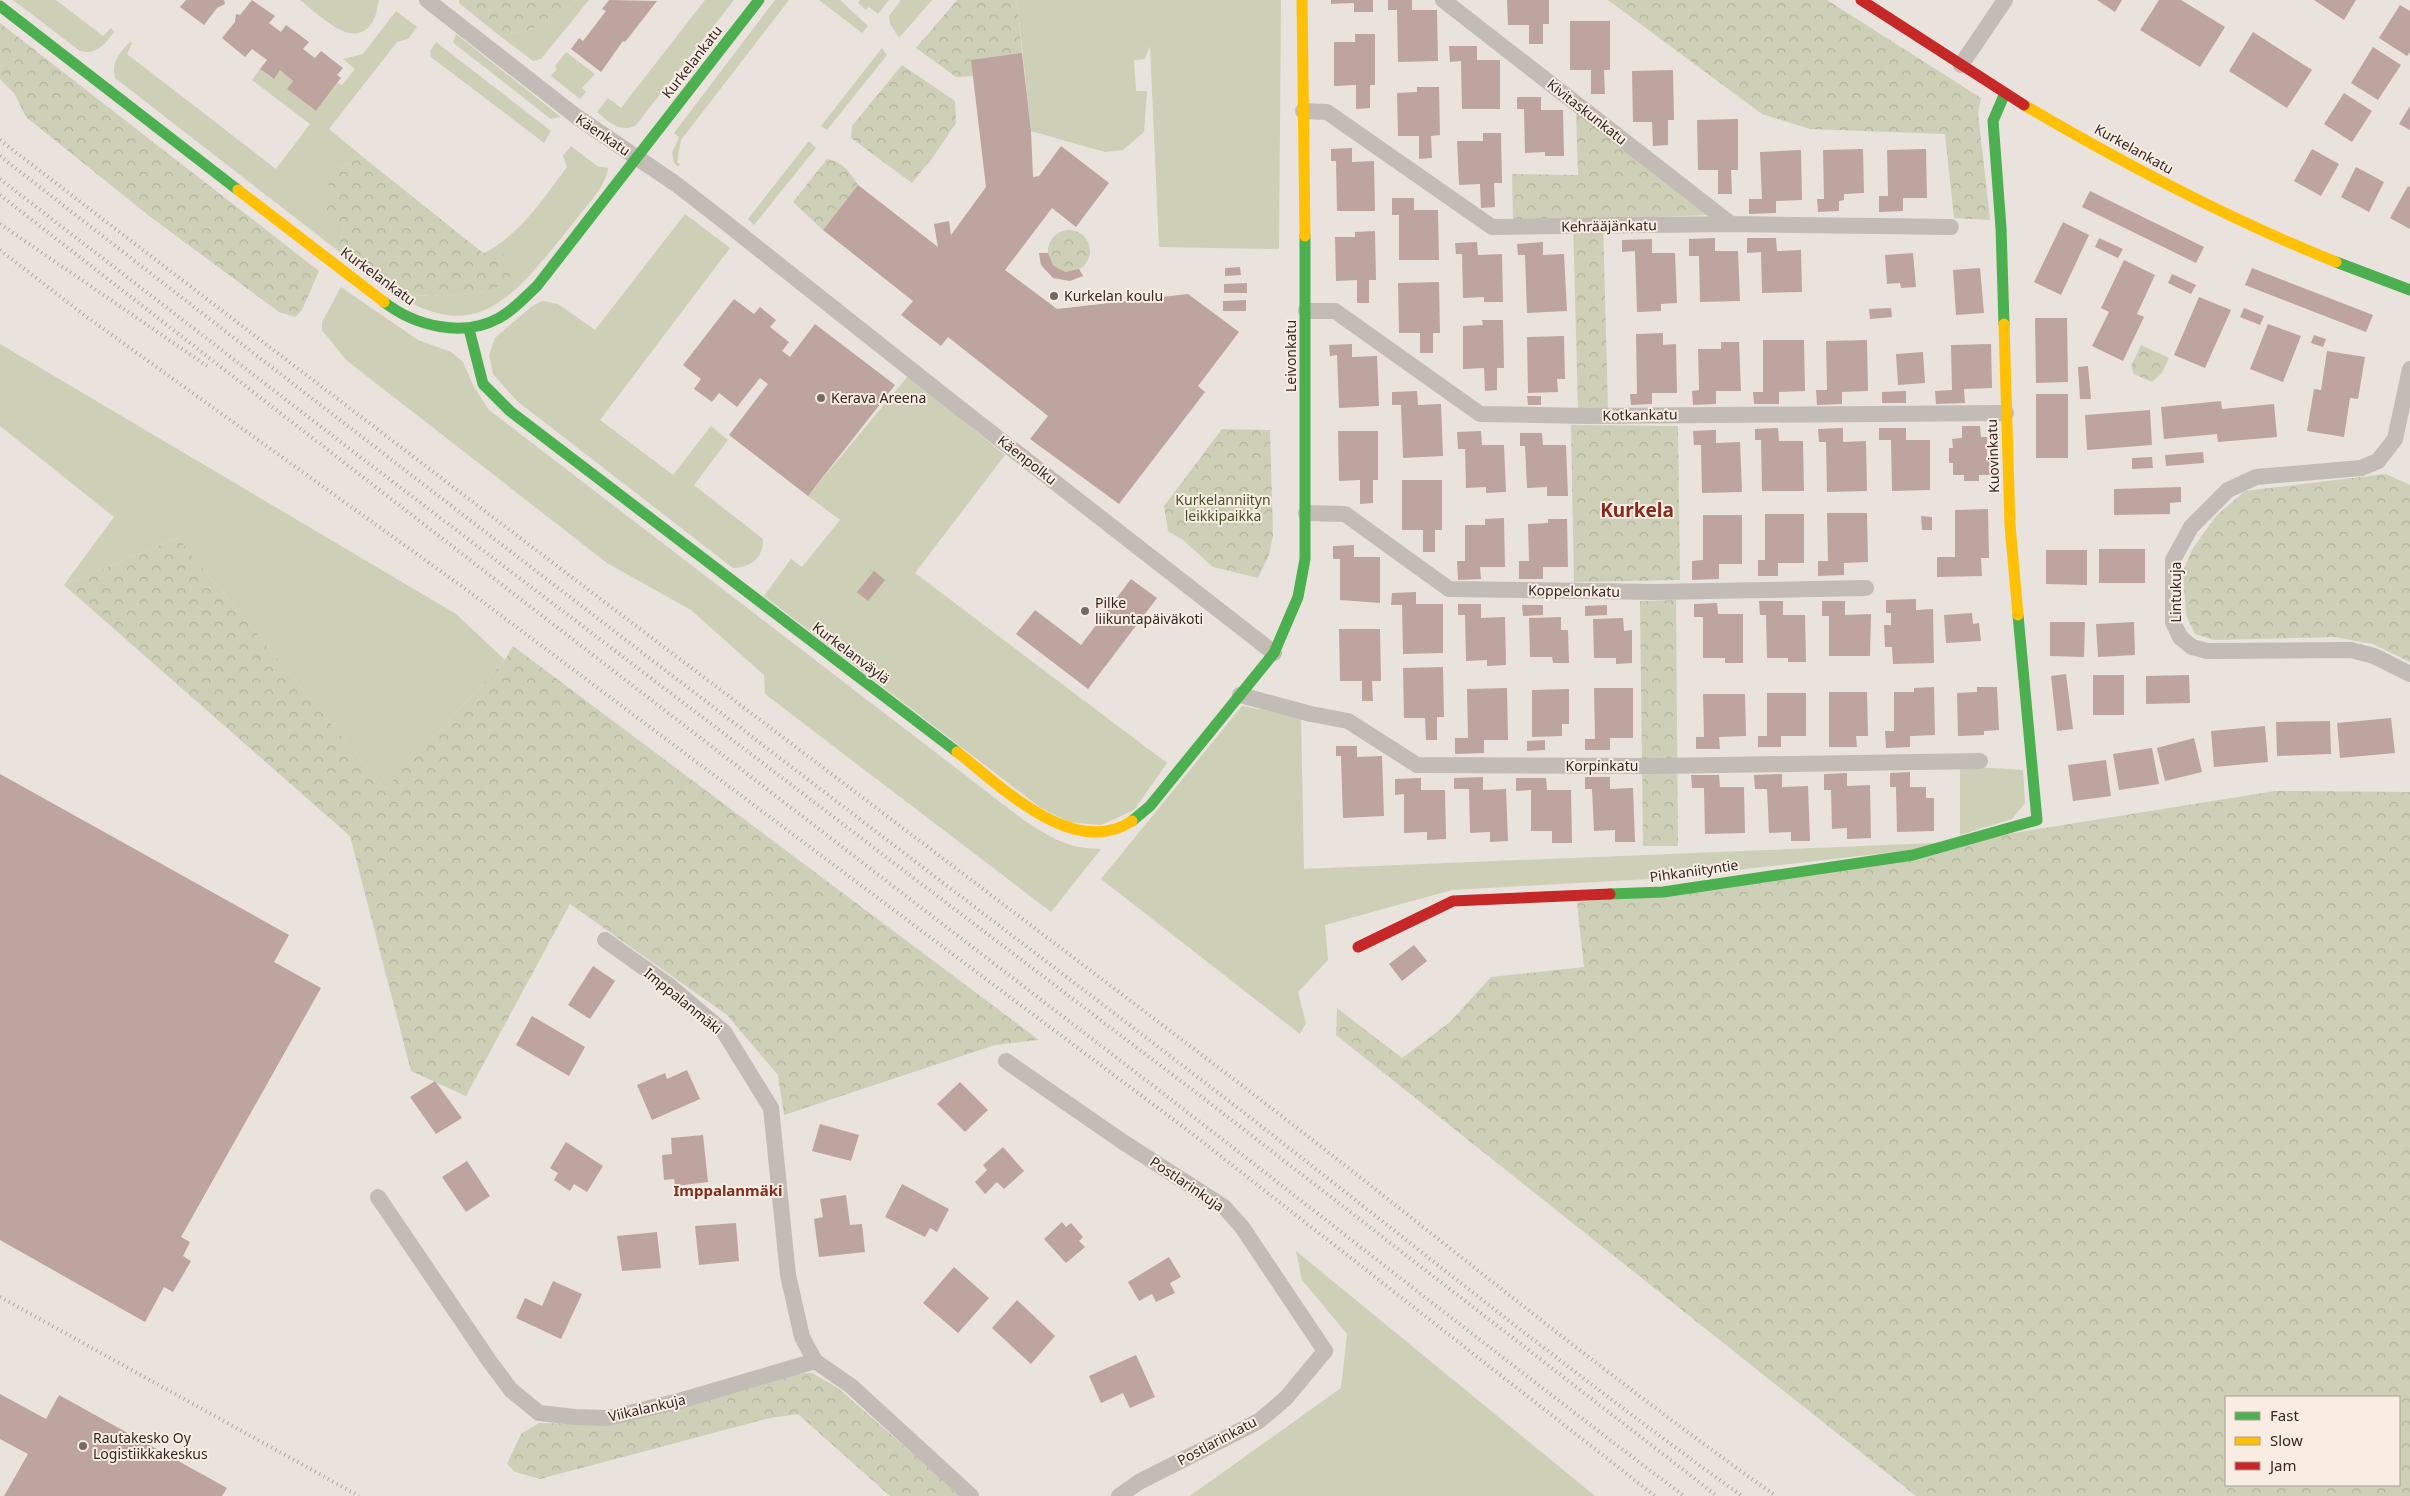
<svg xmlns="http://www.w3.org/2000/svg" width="2410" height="1496" font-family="'Noto Sans',sans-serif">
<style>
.green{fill:#cdcfb6}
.forest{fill:url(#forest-crowns);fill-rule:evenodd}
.building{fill:#bea49e}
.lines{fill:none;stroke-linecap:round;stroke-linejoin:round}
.street{stroke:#c3bbb6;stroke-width:16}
.fast{stroke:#4caf50;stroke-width:11}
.slow{stroke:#ffc107;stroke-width:11}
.jam{stroke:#c62828;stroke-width:11}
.rail{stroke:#aaa4a1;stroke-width:4;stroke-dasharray:1 4;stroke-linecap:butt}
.poi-dot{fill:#736965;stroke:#f9ece2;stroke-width:2}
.labels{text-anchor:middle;stroke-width:4;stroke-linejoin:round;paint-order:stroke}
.street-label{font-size:14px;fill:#332825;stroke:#f9ece2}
.poi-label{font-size:14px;fill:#332825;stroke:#f9ece2;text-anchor:start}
.park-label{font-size:14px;fill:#475129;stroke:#f9ece2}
.neighbourhood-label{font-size:15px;font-weight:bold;fill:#822b1e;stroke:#f9ece2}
.district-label{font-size:19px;font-weight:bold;fill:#822b1e;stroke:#f9ece2}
</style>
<defs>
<pattern id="forest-crowns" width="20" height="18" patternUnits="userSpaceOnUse" patternTransform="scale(1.25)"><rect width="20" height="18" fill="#cdcfb6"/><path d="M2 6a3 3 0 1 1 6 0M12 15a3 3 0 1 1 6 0" fill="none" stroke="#b0b29c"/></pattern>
</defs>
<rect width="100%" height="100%" fill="#eae2dd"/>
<path class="green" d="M13 0H56L103 36 111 28 114 32C104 45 97 55 80 51Z
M300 0H379C377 6 377 14 374 19 356 55 319 14 300 0Z
M578 0H589L541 59 533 61 500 36 532 29Z
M705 0H734L636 125C621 134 609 122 597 112L608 98 621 108Z
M775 0H789L681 140 677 162 680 164 678 167 674 163 672 153 679 137 674 133Z
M819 0H840L868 26 862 33Z
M860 0H889L878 14 869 7 866 10 858 3Z
M901 0H932L899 38 890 24 889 16Z
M1017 0H1281L1279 249 1159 247 1150 46 1145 59 1134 60 1136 91H1147L1144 132 1123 150 1105 152 1031 131Z
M396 11 417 27 408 39 397 42 329 129 363 157 336 168 344 227 337 250 115 78C111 63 119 53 130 42L132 43 127 54 276 169 310 124 252 80 260 69 273 79 280 70 293 81 287 89 316 111 338 83 342 85 355 69 343 59 363 54Z
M456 34 561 117 551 119 456 45 453 42Z
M436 42 551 131 544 143 431 57 430 51Z
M882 48 887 55 827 130 821 126Z
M566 52 595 74 582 88 586 92 580 99 551 76 557 69 555 66Z
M809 141 816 148 754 225 748 219Z
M571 146 597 166 608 168C606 187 585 207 574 222 560 240 545 258 530 275 486 322 453 328 396 295L445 296 485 291 484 253C521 234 542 200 567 167L563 156Z
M685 214 730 248 600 420 673 475 711 426 728 440 694 485 763 539C763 558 752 567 733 568L517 401 493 374 489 355 495 338 531 307 542 301 558 304 595 330Z
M341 287 418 340 451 352 463 362 473 385 489 410 1025 821C1052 838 1068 849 1101 849L1051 912 765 694 764 675 691 610 607 563 346 360 322 330V322Z
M0 344 456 614 505 660 385 789 178 538 64 585 114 517 0 426Z
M908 376 1005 455 915 573 1167 763 1134 810 1101 825 1069 822 1041 808 764 596 791 559 802 567 840 520 808 496Z
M1242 706 1301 717 1304 869 1936 843 1912 850 1666 878 1452 890 1325 925 1328 960 1298 992 1306 1023 1300 1034 1101 879Z
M1960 766 2023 770 2025 803 2012 819 1960 835Z
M1296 1251 1595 1496H1190L1341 1388 1347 1334 1302 1280Z"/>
<path class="forest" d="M459 0H578L532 29 500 36 459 3Z
M957 0H1017L1022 53 973 76 956 77 916 48Z
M1608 0H1827L1981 98 1978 113 1990 220 1954 218 1945 134 1810 129 1762 114Z
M0 23 319 271 302 310 295 317 279 312 148 215 26 117 14 93 0 79Z
M902 65 955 101 956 123 933 157 912 183 851 138 852 126Z
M1576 113 1707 215 1603 219 1608 411 1578 410 1573 220H1513L1512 174 1578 175Z
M363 157 483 253 508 254 514 264 508 283 485 291 445 296 396 295 337 250 344 227 319 207 336 168Z
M827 159C843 162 850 172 858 185L823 230 793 202Z
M1048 251a21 21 0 1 1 42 0a21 21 0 1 1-42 0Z
M2141 345 2169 358 2162 373 2152 382 2134 374 2131 366Z
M1571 425 1678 426 1680 580 1574 582Z
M1222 429 1270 430 1273 535 1269 555 1258 578 1213 567 1183 540 1168 531 1164 506Z
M2386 474 2410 485V662L2373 644 2334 637 2215 640 2195 634 2186 615 2183 571 2193 548 2217 515 2245 491Z
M178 538 385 789 505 660 513 646 1039 1040 995 1045 784 1115 778 1075 727 1015 570 904 466 1096 411 1071 350 836 64 585Z
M1676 600 1678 846H1643L1640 601Z
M2275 791 2410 792V1496H1916L1336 1035 1337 1008 1402 1058 1450 1022 1491 977 1584 967 1577 903ZM2226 1397H2399V1485H2226Z
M786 1373H812L838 1388 961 1496H890L798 1414 770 1418 540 1479 515 1472 507 1464 521 1434 539 1423 611 1424Z"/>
<path class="building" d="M186 0H224L225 4 217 8 204 25 180 7Z
M252 0 275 16 269 23 281 32 286 25 309 42 303 49 315 58 321 51 343 68 337 75 341 78 316 111 287 89 293 81 280 70 274 79 260 69 267 60 252 49 245 57 222 38 235 22 236 14 240 15Z
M609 0 657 1 625 42 623 41 601 72 571 49 579 38 583 41 606 11 602 9Z
M1331 0H1373V12H1354V3L1331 4Z
M1388 0H1412V10H1437L1438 61 1398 62 1397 10H1388Z
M1507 0H1549V24H1543V44H1529V25H1508Z
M2097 0H2122L2115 12Z
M2159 0H2181L2225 27 2200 67 2140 30Z
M2314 0H2356L2344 20Z
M2400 5 2410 11V52L2407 56 2379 38Z
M1570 21H1610V70H1604L1605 94H1591V70H1570Z
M2253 32 2312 70 2287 108 2229 71Z
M1355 34H1375V85H1370V108L1356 109V85L1334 86V42H1355Z
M1449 46H1477V60H1500V109H1462L1461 61 1450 62Z
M2373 47 2401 65 2378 100 2351 83Z
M1022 53 1031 131 1033 177 1039 176 1061 146 1109 183 1076 227 1052 208 1005 270 1057 309 1188 294 1239 332 1198 386 1205 392 1119 504 1030 439 1048 416 948 337 941 346 901 315 913 301 823 230 858 185 938 247 934 224 949 221 951 235 986 187 971 60Z
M1673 70 1674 120H1668V145L1653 146 1652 122H1633L1632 71Z
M1417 87H1439L1440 135 1431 136 1432 158 1419 159V136H1398L1397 93 1417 92Z
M2344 93 2372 111 2352 142 2324 124Z
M1517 97H1541V110H1563L1564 156H1545V152L1525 153 1524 109H1517Z
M2410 106V130L2399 124Z
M1738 119V170H1731L1732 194H1718V170H1698L1697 120Z
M1483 133H1501L1502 183H1494L1495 207 1481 208 1480 184 1459 185 1457 141H1483Z
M1352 148V162L1374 161 1375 211H1337L1336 161H1331V149Z
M1863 149 1864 193 1844 194V200L1839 201V211L1818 212 1817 199H1824L1823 150Z
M1926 149 1927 198H1903V211L1879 212V196H1888L1887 150Z
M2312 149 2339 164 2321 196 2294 181Z
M1801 150 1802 200 1776 201V213L1749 214V199H1762L1760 152Z
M2356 167 2384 182 2369 212 2341 197Z
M2408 186 2410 187V229L2390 218Z
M2090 191 2204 247 2196 263 2082 207Z
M1392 198H1414V210H1438L1439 260H1399V215H1392Z
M2063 222 2089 235 2061 295 2034 282Z
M1375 231 1376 280H1369V303H1357V280L1336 281 1335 237H1355V232Z
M1715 238V251H1738L1740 301 1700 302 1699 256H1689V239Z
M1747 238H1776L1777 251 1801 250 1802 292 1762 293 1761 252 1747 253Z
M2099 238 2123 249 2118 258 2095 247Z
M1652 239V253H1675L1677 303 1661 304V311L1637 312 1635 251 1622 252V240Z
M1477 242 1478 255 1502 254 1503 302H1484V297L1463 298 1462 254H1456L1455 243Z
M1543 242V255L1564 254 1567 311 1527 313 1525 255H1518L1517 244Z
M1039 253H1048L1053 265 1059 269 1066 272 1079 269 1083 276 1070 281 1053 278 1041 265Z
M1913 253 1916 287 1901 288 1900 283 1887 284 1885 255Z
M2124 260 2155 275 2137 314 2144 317 2123 361 2092 346 2109 312 2101 308Z
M1240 267 1241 275 1225 276V268Z
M1980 268 1984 313 1956 315 1953 270Z
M2252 268 2373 315 2366 332 2245 285Z
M2172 274 2196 285 2191 294 2168 283Z
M1439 282 1440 333H1433V353H1420V333H1399L1398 283Z
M1247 283V293H1224V284Z
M2199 297 2231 310 2205 368 2174 355Z
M734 299 754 314 760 307 776 320 770 327 789 342 782 351 790 357 815 324 895 385 808 496 729 435 768 384 760 378 737 407 719 393 712 402 694 389 701 379 683 365Z
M1246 300V311H1223V301Z
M1891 308 1892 317 1870 319 1869 309Z
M2244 308 2264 316 2260 325 2240 317Z
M2035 318H2067L2068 382 2036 383Z
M1482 320H1503L1504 368H1497V390L1485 391 1484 368 1463 369V326L1483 325Z
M2268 324 2301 336 2283 382 2250 369Z
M1663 333V345L1676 344 1677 393H1652V404L1631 405 1630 394H1637L1636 334Z
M2314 335 2326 339 2323 347 2311 343Z
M1564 336 1565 379H1557L1558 392 1528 393 1527 337Z
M1763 340H1804L1805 391 1779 392V404H1754L1753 392H1763Z
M1867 340 1868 391 1842 392V404L1817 405 1816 390H1827L1826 341Z
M1721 342H1739L1741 391H1716V404L1693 405 1692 391 1699 390 1698 349H1721Z
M1352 344V357L1377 356 1379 406 1339 408 1337 355 1330 356 1329 345Z
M1991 344 1992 388 1964 389 1965 403 1936 404 1935 391 1952 390 1951 345Z
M2327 351 2365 357 2358 399 2350 398 2344 437 2307 431 2314 389 2321 390Z
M1923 352 1925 383 1898 385 1896 354Z
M2088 366 2091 399H2080L2078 367Z
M1417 391 1418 405 1441 404 1443 456 1403 458 1401 405H1392V392Z
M1906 391V403H1882V392Z
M2036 394H2068V458H2036Z
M1527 396H1541V405H1528Z
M2221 401 2222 409 2274 404 2277 437 2218 442 2217 434 2164 439 2161 407Z
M2150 410 2152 445 2087 450 2085 415Z
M1962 426H1980L1981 437H1987V460H1991V475H1979V481H1964V475H1953V463H1949V448H1953L1952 439 1962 438Z
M1778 428 1779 441H1803L1804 491H1762L1761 440H1755V429Z
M1843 428V442L1866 441 1867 491 1827 492 1826 442H1819L1818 429Z
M1879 428H1906V440H1930V490L1892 491 1891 440H1879Z
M1716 430V443L1740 442 1742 492 1702 493 1701 445H1694L1693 431Z
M1338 431H1378V480H1373V503L1360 504V480L1339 481Z
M1481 431 1482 445H1504L1506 492 1486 493V487L1466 488 1465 449H1458L1457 432Z
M1520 433H1542L1543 445H1566L1568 496H1547V487L1527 488 1525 446H1520Z
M2203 452 2204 463 2166 466 2165 455Z
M2152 457 2153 468 2132 469V458Z
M1402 480H1442V530H1435V552H1423V530H1402Z
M2181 487V502L2170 503V514L2114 515V489Z
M1988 509 1989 558H1981L1982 576 1937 577V557H1955V510Z
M1827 513H1867L1868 562 1844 563V575L1818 576V561H1828Z
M1765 514H1804V563H1778V576H1758V560H1765Z
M1703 515H1742V564H1719V579L1692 580V561L1703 560Z
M1921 516 1932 517V530H1922Z
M1504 518 1505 567H1480L1481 579 1458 580 1457 561H1465V525H1485V519Z
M1548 519H1567L1568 567H1543V579H1519V561H1529L1528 524 1548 523Z
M1354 545V557H1380V603L1340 600V559H1333V546Z
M2099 549H2145V583H2099Z
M2046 550H2087V585L2046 584Z
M874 571 885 580 868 601 857 592Z
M1131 579 1157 598 1088 689 1016 634 1035 610 1081 645Z
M1416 592V604H1443V653L1403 654 1402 605H1391L1392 593Z
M1916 599V610L1933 609 1934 663 1893 664 1892 647H1885L1884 625H1891V613H1886V600Z
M1759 601H1783V615H1805L1806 662H1788V658H1767L1766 615H1760Z
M1822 601H1845V615L1871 614 1870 656H1829V616H1822Z
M1717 603 1718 614H1743V663H1725V658H1703V617H1694V604Z
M1458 604H1481V618L1505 617 1506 665 1487 666V660L1466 661 1465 615H1458Z
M1522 605H1543V615L1523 616Z
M1607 605V615L1585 616V606Z
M1972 613 1973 624 1979 623 1981 641 1946 643 1944 615Z
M1561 617V630H1568L1569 663H1553L1552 657H1530L1529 618Z
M1623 618 1624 631 1632 630V663L1616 664V658H1594L1593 619Z
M2050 622H2085L2084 657 2050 656Z
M2134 622 2135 655 2098 657 2096 624Z
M1339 629H1380L1381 681H1372L1373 701H1362V681H1340Z
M1443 667 1444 717H1437V740H1426L1425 718H1404L1403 668Z
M2066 674 2073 729 2057 731 2051 676Z
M2093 675H2124V715H2093Z
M2189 675 2190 703 2146 704V676Z
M1934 687 1935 735 1910 736V747L1886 748 1885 731H1894V692H1914V688Z
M1977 687H1997L1999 730 1984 731V735L1958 736 1957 693 1977 692Z
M1507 688 1508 740H1484V753L1455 754V738H1468L1467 689Z
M1594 688H1633V738H1610V750H1585V739H1595Z
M1569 689V724H1562V736L1532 737V690Z
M1829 692H1867L1868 736H1856L1857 747H1829Z
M1767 693H1806V736H1781V747H1758V736H1767Z
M1703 694H1745L1746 736 1719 737 1720 749H1696V737H1704Z
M2391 718 2395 753 2340 758 2337 723Z
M2330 721 2331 754 2277 756 2276 722Z
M2265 726 2268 762 2214 767 2211 731Z
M2194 738 2202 772 2165 781 2157 748Z
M1545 740V750L1527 751V741Z
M1336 746H1357V757L1382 756 1384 816 1343 818 1341 756H1336Z
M2152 748 2159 784 2119 790 2113 754Z
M2106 760 2111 796 2073 801 2068 765Z
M1910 772V787H1926V798H1934V831L1897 832 1896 787H1890V773Z
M1847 773V786L1870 785 1871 838 1847 839V828L1832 829 1831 790H1824V774Z
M0 774 289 935 274 962 321 988 181 1237 190 1242 183 1256 191 1261 173 1292 164 1287 145 1322 0 1240Z
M1782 774V787L1808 786 1810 841H1791V832L1769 833 1767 789H1755L1754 775Z
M1691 775H1719L1720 787H1744L1745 833 1705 834 1704 788H1692Z
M1483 777V790L1506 789 1508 841 1490 842V832L1470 833 1469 789H1454V778Z
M1585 777H1610V789L1633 788 1635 842H1615V830L1594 831 1592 789H1585Z
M1421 778V790H1445L1446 839 1427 840V832L1404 833V794L1395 795V779Z
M1516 778H1546L1547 790H1571L1572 843H1552V831H1531V790L1516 791Z
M1414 945 1427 961 1402 981 1389 964Z
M593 966 615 981 590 1019 568 1005Z
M532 1016 585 1047 569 1076 516 1045Z
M687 1070 700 1099 652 1120 637 1085 665 1073 667 1079Z
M435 1081 462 1118 436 1134 410 1097Z
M960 1082 988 1110 965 1132 937 1104Z
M820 1124 859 1135 851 1161 812 1151Z
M703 1135 708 1182 675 1186 674 1179 664 1180 662 1155 672 1154 671 1138Z
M566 1142 603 1166 587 1192 574 1184 570 1191 554 1180 558 1173 550 1168Z
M1003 1147 1024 1171 1004 1189 997 1182 985 1194 975 1182 987 1170 983 1165Z
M467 1161 490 1196 466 1212 442 1177Z
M902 1184 949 1209 937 1232 930 1228 925 1237 885 1217Z
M846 1195 850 1225 862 1224 865 1252 819 1257 814 1219 823 1217 820 1199Z
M1062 1222 1066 1227 1071 1223 1083 1237 1079 1241 1085 1247 1066 1263 1044 1239Z
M736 1223 739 1261 699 1265 695 1226Z
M657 1232 661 1268 622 1271 617 1236Z
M1169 1257 1181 1277 1170 1283 1175 1293 1156 1302 1152 1294 1139 1301 1128 1282Z
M954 1267 989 1298 958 1333 923 1303Z
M553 1281 582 1294 561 1339 516 1318 525 1298 542 1306Z
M1017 1300 1055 1336 1031 1364 992 1328Z
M1136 1355 1155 1397 1130 1408 1123 1393 1101 1403 1089 1376Z
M0 1394 46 1419 59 1395 227 1488 222 1496H4L28 1454 0 1439Z"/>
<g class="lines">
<path class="street" d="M427 0 577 117 676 184 716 215 957 406 1274 653
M1443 0 1731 224
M1961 65 2005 0
M1303 111 1327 112 1492 227 1731 224 1951 227
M1306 311H1335L1480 414 1587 416 2006 413
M2410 369 2395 439 2378 461 2361 468 2256 477 2228 490 2191 527 2173 560V622L2180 637 2192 647 2207 651 2351 650 2374 656 2410 674
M1306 513 1345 514 1449 589 1655 592 1866 588
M1240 695 1311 714 1348 721 1417 765 1658 766 1980 761
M605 940 671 987 724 1032 771 1108 788 1275 802 1337 815 1361
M1006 1061 1123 1142 1224 1207 1242 1227 1325 1351 1286 1398 1259 1421 1139 1482 1119 1496
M378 1197 490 1362 511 1390 539 1413 575 1417 608 1418 679 1401 815 1361 851 1386 971 1496"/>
<path class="fast" d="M0 6 238 190
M2336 262 2410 290
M384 302C415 326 463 338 499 318 514 310 525 297 537 286L759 0
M2004 324 2001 228 1993 121 2005 93
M469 329 483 384 510 411 957 752
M1132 821 1150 806 1274 653 1298 597 1305 559V236
M1610 894 1663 892 1913 855 2037 820 2018 615"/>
<path class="slow" d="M1302 0 1305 236
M2024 105C2124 164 2228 219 2336 262
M238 190 384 302
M2004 324 2010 525 2018 615
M957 752C1000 785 1073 860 1132 821"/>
<path class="jam" d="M1861 0 2024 105
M1358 947 1453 901 1610 894"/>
<path class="rail" d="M0 140C403 451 810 757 1215 1065 1403 1207 1583 1360 1776 1496
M0 156C392 462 787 764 1182 1065 1369 1208 1551 1359 1742 1496
M0 179 355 453 1207 1101 1717 1496
M0 195C382 493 766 789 1151 1084 1328 1221 1505 1361 1684 1496
M0 224 210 368
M0 250 84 315 471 593 1186 1129 1655 1496
M0 1297 359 1496"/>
</g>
<g class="poi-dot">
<circle cx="1054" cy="296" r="5"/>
<circle cx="821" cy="398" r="5"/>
<circle cx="1085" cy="611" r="5"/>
<circle cx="83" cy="1446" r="5"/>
</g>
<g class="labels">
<g class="street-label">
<text transform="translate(692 62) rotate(-52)" y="5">Kurkelankatu</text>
<text transform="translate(1587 112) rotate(38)" y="5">Kivitaskunkatu</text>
<text transform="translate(603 135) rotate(34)" y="5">Käenkatu</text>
<text transform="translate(2134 149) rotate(29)" y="5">Kurkelankatu</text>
<text transform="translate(1609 226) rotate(-1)" y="5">Kehrääjänkatu</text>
<text transform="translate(378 276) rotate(36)" y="5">Kurkelankatu</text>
<text transform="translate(1291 356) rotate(-90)" y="5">Leivonkatu</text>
<text transform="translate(1640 415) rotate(-1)" y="5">Kotkankatu</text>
<text transform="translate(1993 456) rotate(-92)" y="5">Kuovinkatu</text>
<text transform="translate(1027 460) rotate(38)" y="5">Käenpolku</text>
<text transform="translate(1574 591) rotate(1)" y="5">Koppelonkatu</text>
<text transform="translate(2176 592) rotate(-90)" y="5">Lintukuja</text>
<text transform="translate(851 653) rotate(37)" y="5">Kurkelanväylä</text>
<text x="1602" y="771">Korpinkatu</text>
<text transform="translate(1694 871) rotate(-8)" y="5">Pihkaniityntie</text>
<text transform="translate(683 1001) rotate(39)" y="5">Imppalanmäki</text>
<text transform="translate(1187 1184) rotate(34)" y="5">Postlarinkuja</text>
<text transform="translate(647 1408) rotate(-13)" y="5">Viikalankuja</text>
<text transform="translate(1217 1441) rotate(-28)" y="5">Postlarinkatu</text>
</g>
<g class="poi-label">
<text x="1064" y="301">Kurkelan koulu</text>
<text x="831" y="403">Kerava Areena</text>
<text x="1095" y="608">Pilke<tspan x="1095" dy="16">liikuntapäiväkoti</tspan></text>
<text x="93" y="1443">Rautakesko Oy<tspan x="93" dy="16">Logistiikkakeskus</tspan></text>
</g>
<g class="park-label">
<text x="1223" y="505">Kurkelanniityn<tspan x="1223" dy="16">leikkipaikka</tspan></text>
</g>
<g class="neighbourhood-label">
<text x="728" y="1196">Imppalanmäki</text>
</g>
<g class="district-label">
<text x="1637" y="517">Kurkela</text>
</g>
</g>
<rect x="2225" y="1396" width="175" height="90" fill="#f9ece2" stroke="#aa9e96"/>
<rect x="2235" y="1412" width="25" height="8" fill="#4caf50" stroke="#aa9e96"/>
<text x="2270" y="1421" font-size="15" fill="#332825">Fast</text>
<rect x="2235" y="1437" width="25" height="8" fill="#ffc107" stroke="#aa9e96"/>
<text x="2270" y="1446" font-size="15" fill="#332825">Slow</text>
<rect x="2235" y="1462" width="25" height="8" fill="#c62828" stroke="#aa9e96"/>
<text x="2270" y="1471" font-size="15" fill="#332825">Jam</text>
</svg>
